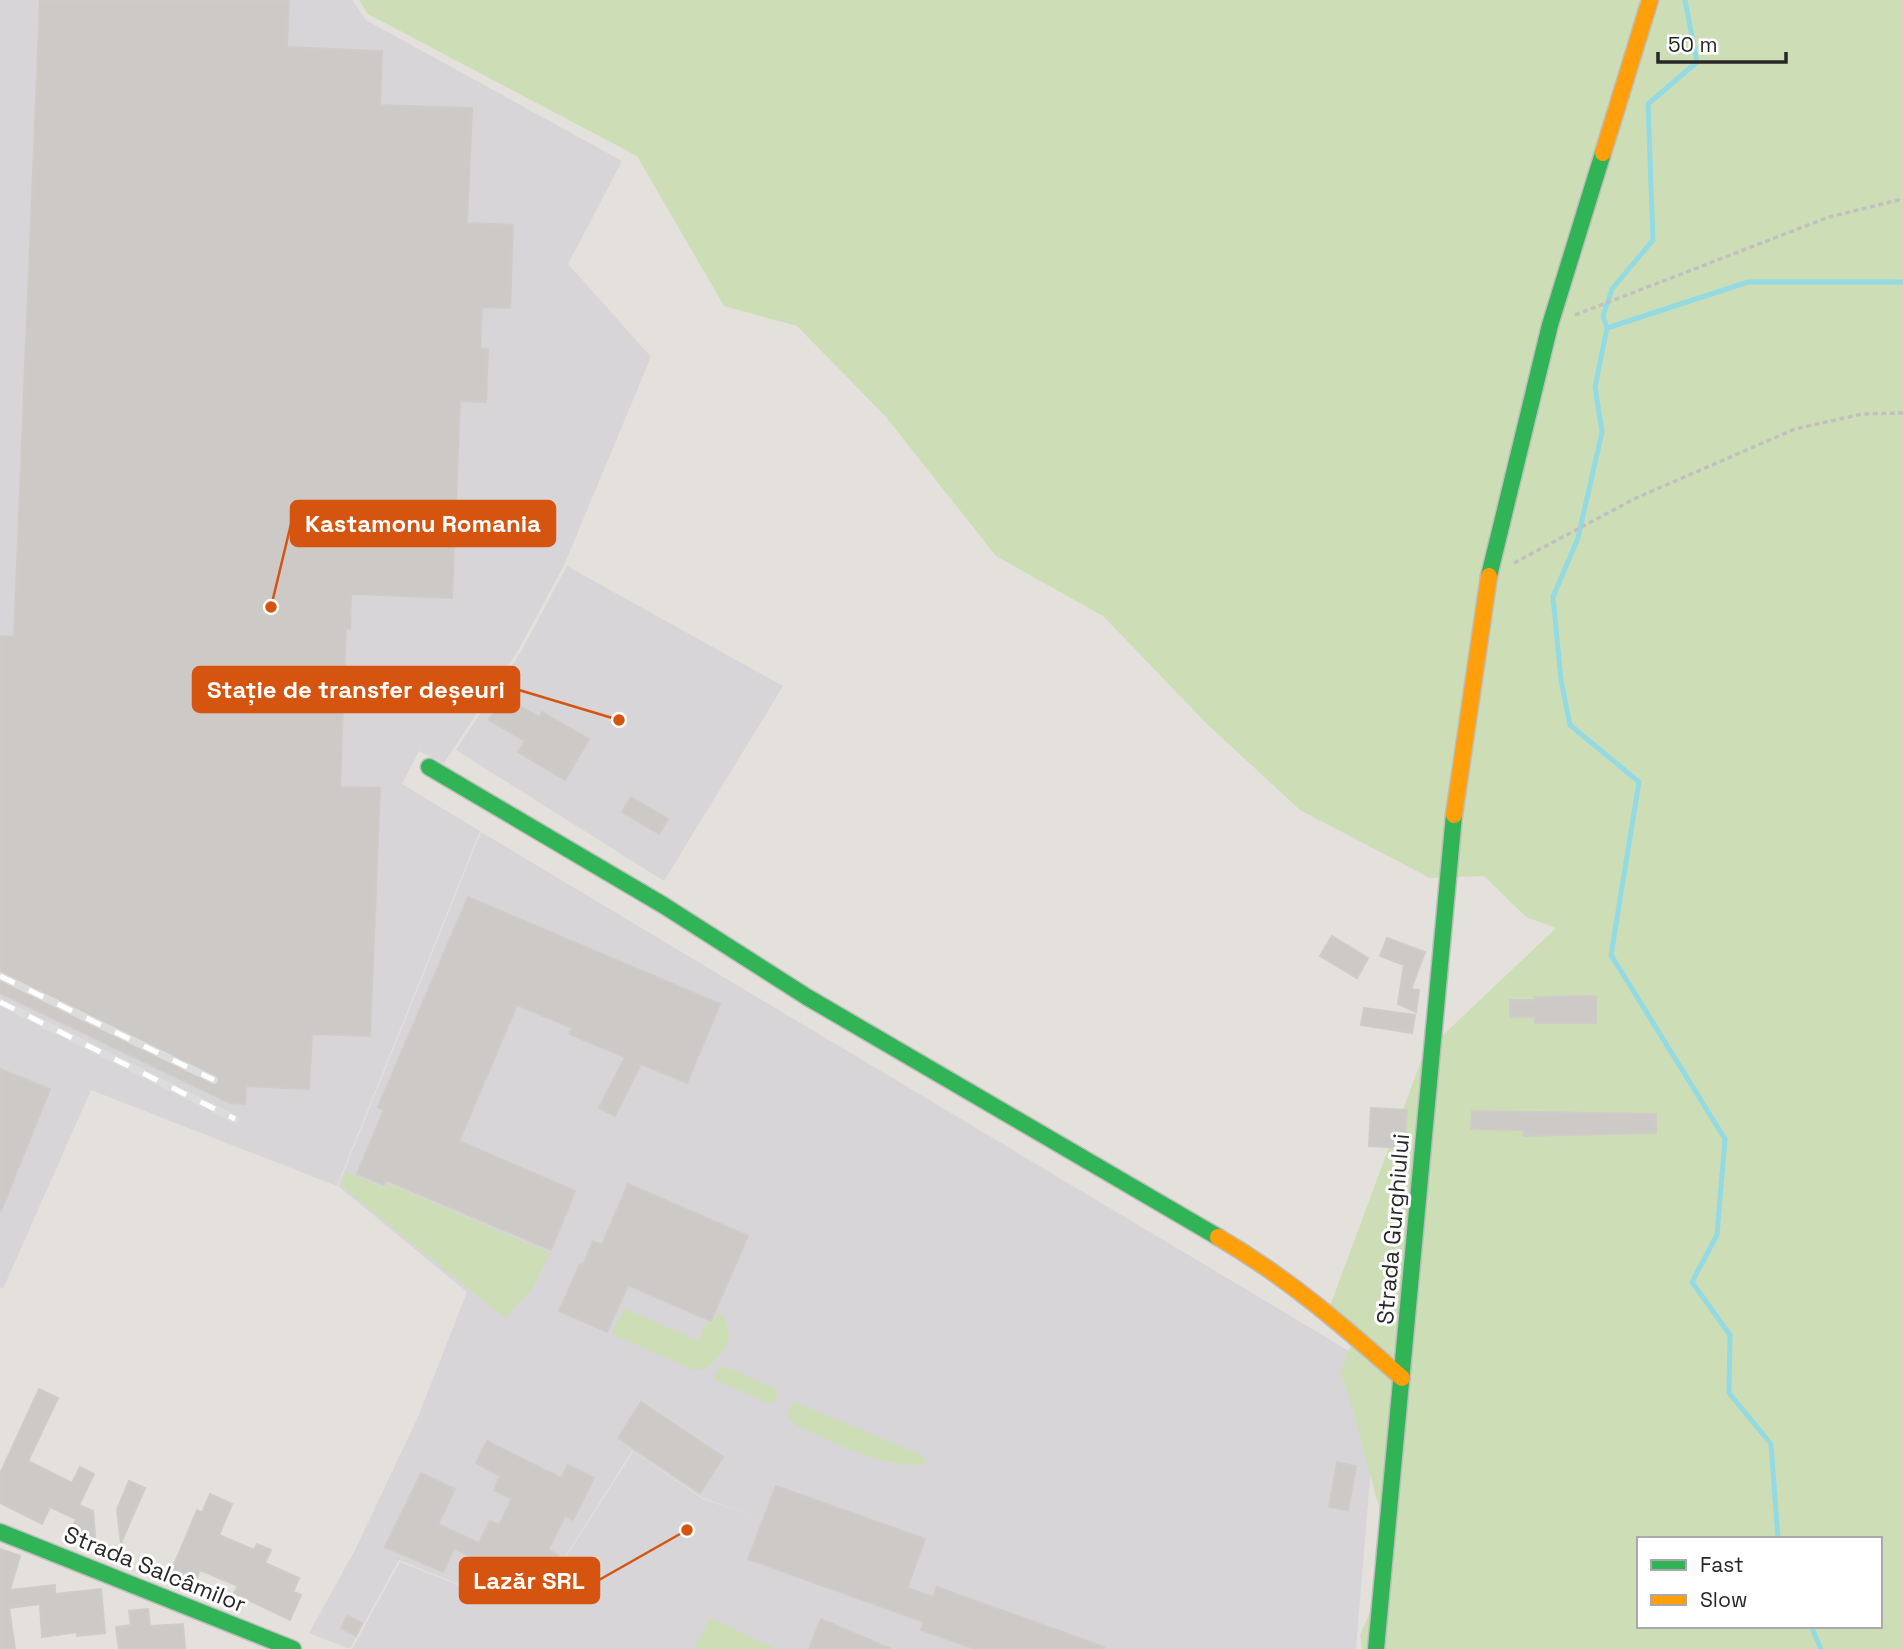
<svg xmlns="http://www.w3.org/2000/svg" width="1903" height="1649" font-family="'Space Grotesk',sans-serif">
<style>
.industrial{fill:#d7d5d8}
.green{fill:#cddeb7;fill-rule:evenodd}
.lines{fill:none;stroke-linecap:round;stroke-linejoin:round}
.stream{stroke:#94dae2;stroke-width:5}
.building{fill:#ccc9c6;stroke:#cfccc8;stroke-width:2}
.fast-casing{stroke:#bebdbd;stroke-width:19}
.slow-casing{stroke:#bebdbd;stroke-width:19}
.path{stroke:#c1c0c0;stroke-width:3.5;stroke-dasharray:5 3.5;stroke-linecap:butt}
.fast{stroke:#30b455;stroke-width:16}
.slow{stroke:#ff9f0a;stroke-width:16}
.rail-casing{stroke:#dcdcdd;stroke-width:8}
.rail{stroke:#fff;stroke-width:5;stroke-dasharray:16;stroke-linecap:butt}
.labels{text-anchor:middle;stroke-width:6;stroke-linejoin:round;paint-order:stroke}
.street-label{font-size:23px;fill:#272727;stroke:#fff}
.leader{fill:none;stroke:#d5540f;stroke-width:2.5}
.callout-dot{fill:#d5540f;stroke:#fff;stroke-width:2.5}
.callout{fill:#d5540f;stroke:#d5540f;stroke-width:2.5}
.callout-label{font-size:24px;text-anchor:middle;font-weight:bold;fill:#fff}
</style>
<rect width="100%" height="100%" fill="#e4e0dc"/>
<path class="industrial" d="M0 0H352L366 20 622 161 568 264 651 357 564 565 519 649 444 763 419 751 402 784 480 831 337 1186 91 1090 3 1289 0 1287Z
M567 566 783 686 664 881 456 750 522 650Z
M481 832 1379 1369 1356 1649H352L400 1562 486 1596H541L633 1452 703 1499 758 1518 703 1498 632 1451 541 1595H486L399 1560 350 1649 309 1633 355 1550 418 1417 467 1292 338 1186Z"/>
<path class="green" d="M359 0H1903V1649H1362L1360 1635 1393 1559 1347 1390 1340 1372 1356 1334 1327 1314 1424 1053 1556 928 1526 917 1484 876 1430 878 1300 810 1207 724 1103 616 996 556 886 417 797 326 724 306 637 156 368 14ZM1639 1539H1880V1626H1639Z
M346 1172 385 1188 387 1183 550 1253 533 1288 505 1318 341 1186Z
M624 1308 698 1341 707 1321 712 1323 717 1313 724 1316 729 1334 728 1343C720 1355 710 1372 694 1370L612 1334Z
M721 1367 729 1368 774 1388 778 1395 775 1401 770 1404 714 1379 716 1371Z
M795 1402 917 1453 924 1457 926 1462 922 1465C878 1467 837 1443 797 1426L790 1420 787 1414 791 1405Z
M710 1618 777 1649H694Z"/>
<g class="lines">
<path class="stream" d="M1685 0 1697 62 1648 104 1653 240 1612 289 1603 316 1607 328 1595 387 1602 432 1578 538 1553 597 1561 680 1570 725 1639 782 1611 955 1725 1139 1717 1235 1692 1282 1730 1335 1729 1393 1771 1444 1778 1539
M1607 328 1748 282H1903
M1811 1626 1821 1649"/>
</g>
<path class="building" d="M40 0H289L287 47 382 51 380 105 472 108 467 223 513 225 510 308 482 307 480 348 488 349 486 402 460 401 452 598 351 594 350 629 346 628 340 787 380 788 370 1036 312 1034 309 1089 246 1086 245 1104 230 1103 0 993V636L14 637Z
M503 696 539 717 542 712 589 739 565 780 518 752 525 741 489 720Z
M631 797 668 819 659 834 622 812Z
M468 897 720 1004 687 1083 641 1064 615 1116 599 1108 625 1057 569 1034 572 1028 517 1005 459 1141 575 1191 551 1250 386 1180 384 1185 357 1174 384 1110 378 1107Z
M1332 936 1368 958 1357 978 1320 956Z
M1387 938 1425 952 1411 989 1419 990 1416 1012 1398 1004 1404 965 1380 956Z
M1596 996V1023H1535V1017H1510V1000H1535V997Z
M1364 1008 1415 1015 1412 1033 1361 1025Z
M0 1069 50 1089 1 1211H0Z
M1371 1108 1407 1110 1404 1148 1369 1146Z
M1472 1111 1656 1114V1133L1524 1136V1130L1471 1129Z
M628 1184 748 1236 711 1321 628 1285 607 1332 559 1311 580 1264 583 1265 593 1241 602 1245Z
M39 1389 58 1398 28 1461 72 1483 80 1467 94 1474 79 1505 93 1511 96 1547 69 1535 76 1519 50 1507 42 1524 0 1503V1474Z
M641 1402 723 1457 700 1493 618 1438Z
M487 1441 561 1478 568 1465 594 1478 573 1520 565 1516 548 1550 558 1555 540 1591 454 1548 443 1572 385 1547 421 1473 455 1489 438 1524 479 1543 490 1521 499 1525 512 1499 494 1490 500 1476 476 1463Z
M1337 1462 1356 1466 1348 1510 1329 1507Z
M129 1481 145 1488 121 1543 117 1510Z
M776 1486 925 1539 907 1588 933 1597 937 1587 1104 1647V1649H975L921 1630 924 1622 748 1559Z
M210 1494 232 1504 219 1535 254 1550 257 1544 271 1550 265 1563 299 1578 293 1592 301 1595 290 1620 234 1593 238 1586 200 1570 193 1587 169 1577 197 1510 202 1513Z
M0 1549 20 1556 10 1590 55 1585V1594L101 1589 105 1633 77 1636V1632L42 1637 40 1604 9 1608 15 1649H0Z
M148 1609 150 1626 183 1624 185 1649H119L116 1627 131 1625 129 1611Z
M347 1616 362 1623 356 1636 341 1628Z
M821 1619 891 1649H809Z"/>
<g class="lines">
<g class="fast-casing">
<path id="fast" d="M1489 576 1550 325 1603 153
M429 767 663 905 807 997 1218 1237
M0 1532 293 1649
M1376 1649 1454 815"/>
</g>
<g class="slow-casing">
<path id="slow" d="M1603 153 1650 0
M1454 815 1489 576
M1218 1237C1288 1278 1342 1325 1402 1378"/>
</g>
<path class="path" d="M1575 315 1829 217 1903 199
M1514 563 1636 498 1795 429 1862 414 1903 413"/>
<use href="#fast" class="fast"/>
<use href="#slow" class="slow"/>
<g class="rail-casing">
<path id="rail" d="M0 976 214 1080
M0 1002 235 1119"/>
</g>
<use href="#rail" class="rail"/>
</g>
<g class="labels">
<g class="street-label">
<text transform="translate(1393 1229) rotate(-85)" y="8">Strada Gurghiului</text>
<text transform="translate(155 1569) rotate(22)" y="8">Strada Salcâmilor</text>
</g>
</g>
<path class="leader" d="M271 607L291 524M619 720L519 690M687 1530L599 1580"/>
<g class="callout-dot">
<circle cx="271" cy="607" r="7"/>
<circle cx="619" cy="720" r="7"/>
<circle cx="687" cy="1530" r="7"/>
</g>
<g class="callout">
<rect x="291" y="501" width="264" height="45" rx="7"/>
<rect x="193" y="667" width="326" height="45" rx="7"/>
<rect x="460" y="1558" width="139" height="45" rx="7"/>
</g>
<g class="callout-label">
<text x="423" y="532">Kastamonu Romania</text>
<text x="356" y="698">Stație de transfer deșeuri</text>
<text x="529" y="1589">Lazăr SRL</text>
</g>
<rect x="1637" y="1537" width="245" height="91" fill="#ffffff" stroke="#a9a9a9" stroke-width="2"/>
<rect x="1651" y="1560" width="35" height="10" fill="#30b455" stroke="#a9a9a9" stroke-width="2"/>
<text x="1700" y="1572" font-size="21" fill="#272727">Fast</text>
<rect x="1651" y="1595" width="35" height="10" fill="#ff9f0a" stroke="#a9a9a9" stroke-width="2"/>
<text x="1700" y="1607" font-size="21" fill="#272727">Slow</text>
<path d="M1658 52v10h128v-10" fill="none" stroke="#272727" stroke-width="3.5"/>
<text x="1668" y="52" font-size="21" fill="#272727" stroke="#ffffff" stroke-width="5" paint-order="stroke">50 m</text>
</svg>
